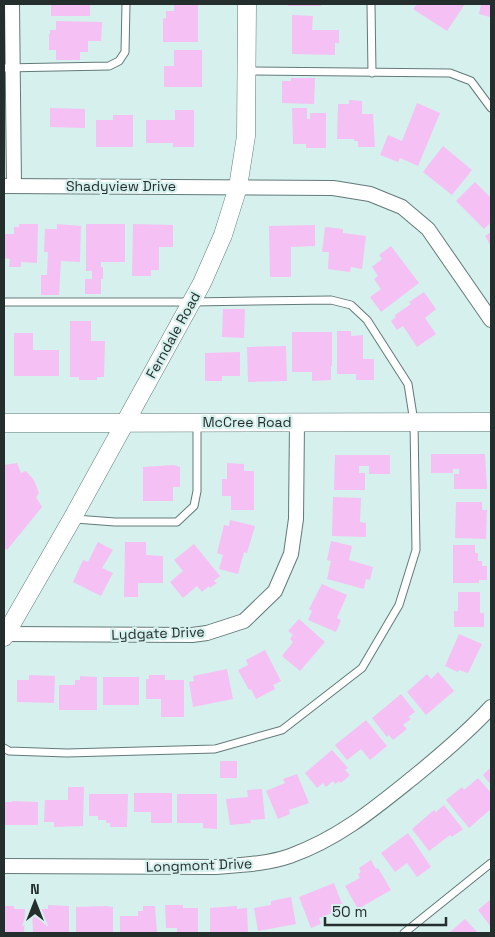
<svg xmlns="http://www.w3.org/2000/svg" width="495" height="937" font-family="'Space Grotesk',sans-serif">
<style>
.building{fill:#f5c0f3}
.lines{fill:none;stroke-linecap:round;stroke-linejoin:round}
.service-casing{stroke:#627a78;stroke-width:9}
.minor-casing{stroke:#627a78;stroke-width:16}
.tertiary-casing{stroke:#627a78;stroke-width:19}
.service{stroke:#fff;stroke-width:7}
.minor{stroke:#fff;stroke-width:14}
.tertiary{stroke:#fff;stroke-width:18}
.labels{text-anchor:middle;stroke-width:4.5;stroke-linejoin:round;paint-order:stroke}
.street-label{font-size:14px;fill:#242e2d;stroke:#d6f0ee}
</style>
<rect width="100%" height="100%" fill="#d6f0ee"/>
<path class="building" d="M51 4H90V16H51Z
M288 4H321V6H288Z
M417 4H465L447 31 413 9Z
M481 4H491V21L490 17 479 14Z
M174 5H198V42H163V18L166 19V11H174Z
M292 15 313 16 312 30H339V43H335V55L292 54Z
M56 21 102 22 101 41H88V52H80V60H56V50H49V34H50V30H56Z
M174 50H202V87H164V66H174Z
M291 78H315L314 104 282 103V81H291Z
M349 100 362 101V114H373L375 147H358V141H354V139H337L338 104H349Z
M417 103 440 113 418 166 400 158 398 162 380 155 388 135 402 141Z
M50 108 85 109V128L50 127Z
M292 108H307V119H310V113H326V148H306V144H293Z
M175 110H194V147H173V143H146V120H175Z
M113 115H133V147H96V120H113Z
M443 146 472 170 452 195 423 172Z
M475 182 491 198V222L484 229 456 201Z
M19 224H38L37 263 21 262V267H9L10 259 4 258V234H14V227H19Z
M57 224 81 226 80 262 61 261 59 295H41V275H47L48 252H44L45 229H57Z
M86 224H125V262H101V267H103V279H101V294H85V279H92V271H86Z
M133 224 173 225V247H159V270H151V276H132Z
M315 225V246L291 247V277H270L269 226Z
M325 227 343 229V233L366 236 362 269 351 267 350 272 328 269 329 252H322Z
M491 232V246L485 236Z
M391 246 419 283 381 312 370 297 381 289 374 279 378 276 372 267 382 259 379 255Z
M424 292 436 309 425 318 436 334 417 347 403 326 397 330 391 321 396 317 395 315 411 304 409 302Z
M223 309H245L244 338 222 337Z
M70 321H91V341H105L104 377H97V380H79V377H70Z
M337 331H351V336L363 335V359H374V380H356V374H337Z
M292 332H332V366H331V380L312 381V372H292Z
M14 333H33V350H59V376H14Z
M286 346 287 381 248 382 247 347Z
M240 352V376H222V381H205V353Z
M431 454H485L487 489H454V474H459V469H453V473H431Z
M335 455H390V474H369V466H359V473H365V490H334Z
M17 463 21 473 26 471 34 480 39 493 36 497 42 507 7 550 4 548V465Z
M227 463 244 464V471H254V510H231V496H222V479H227Z
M174 465 180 467V487H173V501H143V467Z
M333 497 361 498 360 522 366 523V537L332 536Z
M456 502H482V510H487L486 539 455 538Z
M230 520 255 526 247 553 244 552 238 574 219 569 223 555 217 553 224 525 229 526Z
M331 541 352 546 349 560 373 567 370 580 366 579 364 589 327 579 331 561 327 560Z
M98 542 113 550 102 568 113 573 101 596 73 582 83 560 88 562Z
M125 542H146V555L163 556V583H138V597H124Z
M194 544 220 576 214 581 217 583 210 588 209 586 202 592 197 586 183 598 170 582 183 571 174 560Z
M453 545H475V553H478V561H482V566H487V580H479V583H453Z
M322 584 347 595 337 618 341 620 336 632 308 620 312 611 309 609Z
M458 592H480V613H484V627H454V611H458Z
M299 619 325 642 300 671 282 656 293 642 290 639 293 635 288 631Z
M459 634 482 644 468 673 459 670 458 672 445 666Z
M265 650 281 681 273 685 275 689 256 699 251 689 249 690 238 670 248 665 246 660Z
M227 669 233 699 193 707 189 682 194 681 193 676Z
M438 672 454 691 426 715 407 692 427 674 431 679Z
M29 675 55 676 54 703 17 702V680H29Z
M149 675H165V680H184V717H161V699H146V679H149Z
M80 676 97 677V710H59V685H75V680H80Z
M103 677H139V705H103Z
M401 694 415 712 408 717 411 719 403 725 407 729 393 740 389 735 387 737 372 718Z
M366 720 387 746 370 760 361 749 347 760 335 745Z
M332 750 348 768 345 770 350 775 341 783 339 781 335 784 333 781 326 787 323 783 317 788 305 773Z
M220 761H237V778H220Z
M491 767V785L483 775Z
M297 774 309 803 289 810 290 814 278 819 266 791 285 783 283 779Z
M478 778 491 793V809L469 828 446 800 462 787 464 790Z
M68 787H84L83 826 54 827V822H44L45 800H68Z
M262 789 265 819 250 820 251 823 230 825 226 799 248 797 247 790Z
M134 793H172V823H151V812H134Z
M89 794H128L127 827H110V823H106V820H98V816H89Z
M177 794H217V829L203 828V823H177Z
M12 801 38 802V825H5V802H12Z
M444 805 463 829 452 837 450 835 429 851 412 829 434 810 436 812Z
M408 833 431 867 417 877 407 863 395 872 381 853Z
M371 860 376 869 378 868 391 890 358 909 345 886 360 878 358 874 361 872 359 868Z
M334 883 345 912 333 917 332 913 319 918 321 924 311 928 299 897Z
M291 897 296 924 258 931 254 908 271 905V901Z
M491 899V927L478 910Z
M48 905 69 906V933H33L32 909H48Z
M165 905H183V908H198V933H177V928H166Z
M4 906H14V909H25L24 933H4Z
M106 906 113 907V933H76V907Z
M143 906H155L157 933H120V916H138V911H143Z
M237 906V909L247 908 248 933H210V908Z
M465 919 478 933H451L450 932Z"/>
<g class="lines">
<g class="service-casing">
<path id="service" d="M371 4 372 73
M4 68 109 66 119 61 125 52 126 4
M247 71 450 73 471 81 491 108
M4 302H191L331 300 351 305 367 320 408 384 414 422 416 550 399 605 362 668 282 730 215 749 67 753 9 751 4 748
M75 519 115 522H177L194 506 197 491V423
M404 933 491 863"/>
</g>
<g class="minor-casing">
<path id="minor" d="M12 4 14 186
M4 186 333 188 370 194 402 207 428 229 491 320
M6 634 192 635 207 633 244 621 275 591 291 554 296 519 297 422
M4 866 215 867C240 865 267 864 290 856 340 838 375 808 415 776 442 754 468 732 491 707"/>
</g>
<g class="tertiary-casing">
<path id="tertiary" d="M4 423 491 422
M4 637 72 519 202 283 223 235 238 187 246 136 247 4"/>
</g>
<use href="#service" class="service"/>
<use href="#minor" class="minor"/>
<use href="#tertiary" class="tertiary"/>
</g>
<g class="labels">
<g class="street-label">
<text x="121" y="191">Shadyview Drive</text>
<text transform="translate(173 335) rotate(-61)" y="5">Ferndale Road</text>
<text x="247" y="427">McCree Road</text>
<text transform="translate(158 633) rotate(-2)" y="5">Lydgate Drive</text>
<text transform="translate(199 865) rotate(-2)" y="5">Longmont Drive</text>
</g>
</g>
<rect width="495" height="937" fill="none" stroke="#242e2d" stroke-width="10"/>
<g transform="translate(35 902)" stroke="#d6f0ee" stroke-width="4" paint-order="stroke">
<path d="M0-4L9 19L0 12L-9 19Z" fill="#242e2d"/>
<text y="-8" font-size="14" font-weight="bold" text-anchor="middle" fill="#242e2d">N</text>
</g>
<path d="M325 917v8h121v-8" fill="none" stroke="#242e2d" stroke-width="2.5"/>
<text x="332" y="917" font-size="15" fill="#242e2d" stroke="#d6f0ee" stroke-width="4" paint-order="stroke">50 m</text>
</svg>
